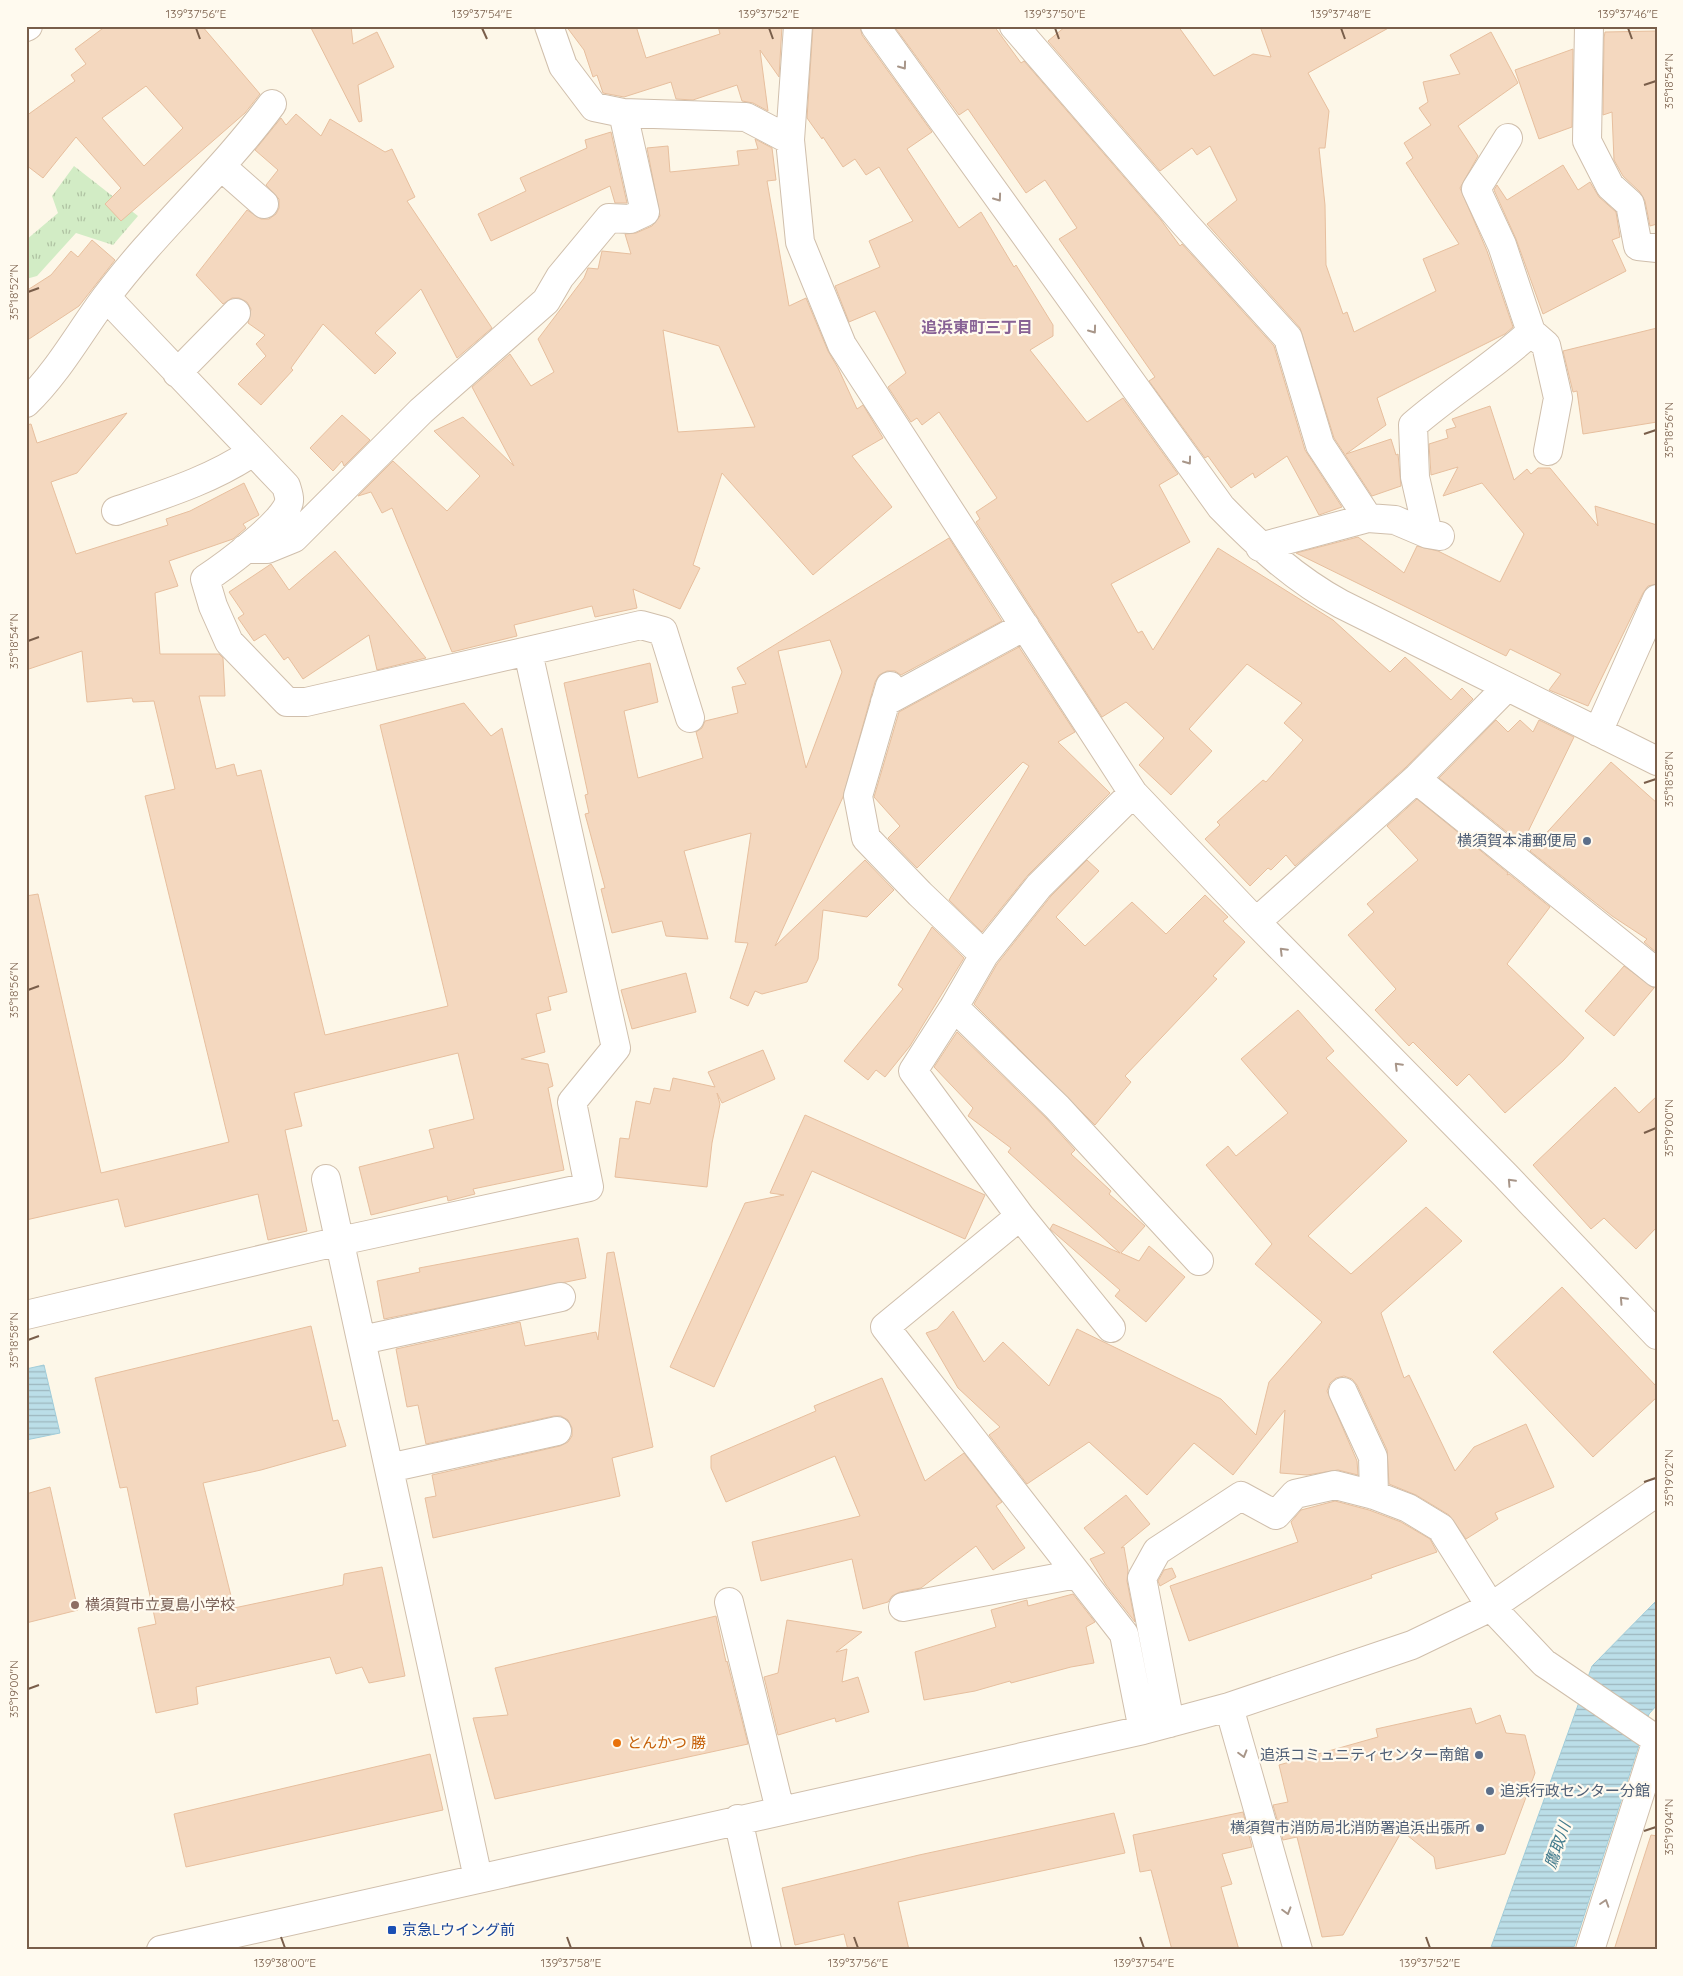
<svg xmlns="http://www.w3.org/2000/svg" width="1683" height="1976" font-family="Quicksand,'Noto Sans JP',sans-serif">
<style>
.grass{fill:url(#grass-tufts)}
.water{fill:url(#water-rules);stroke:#a1cdda}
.building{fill:#f4d8bf;stroke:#e7bf9e;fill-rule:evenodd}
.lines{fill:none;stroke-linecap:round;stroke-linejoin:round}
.minor-casing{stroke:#d0bfac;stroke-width:30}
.minor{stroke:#fff;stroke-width:28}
.oneway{stroke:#a89689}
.ticks{fill:none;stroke:#795e4a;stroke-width:2}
.service-dot{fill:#5c6f8a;stroke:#fffaef;stroke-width:2}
.education-dot{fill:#8d6e63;stroke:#fffaef;stroke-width:2}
.food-dot{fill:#e8710a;stroke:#fffaef;stroke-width:2}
.transit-dot{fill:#1a4fb4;stroke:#fffaef;stroke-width:2}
.labels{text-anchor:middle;stroke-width:4.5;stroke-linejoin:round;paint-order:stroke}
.service-label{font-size:15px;fill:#4e5e75;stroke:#fffaef;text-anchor:end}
.education-label{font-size:15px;fill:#785e54;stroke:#fffaef;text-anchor:start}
.food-label{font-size:15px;fill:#c56008;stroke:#fffaef;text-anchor:start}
.transit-label{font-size:15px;fill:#164399;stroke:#fffaef;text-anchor:start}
.neighbourhood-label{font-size:16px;font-weight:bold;fill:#886295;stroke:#fffaef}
.water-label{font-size:16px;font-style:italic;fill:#437b8d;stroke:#fffaef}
.neatline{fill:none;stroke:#795e4a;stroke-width:2}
.ticks-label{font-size:12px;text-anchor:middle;fill:#795e4a}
</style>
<defs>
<pattern id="grass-tufts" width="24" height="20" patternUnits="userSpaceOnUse" patternTransform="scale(1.25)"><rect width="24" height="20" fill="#d2ecc5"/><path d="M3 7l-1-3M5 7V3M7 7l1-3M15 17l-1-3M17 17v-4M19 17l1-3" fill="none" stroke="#afc2a2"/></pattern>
<pattern id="water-rules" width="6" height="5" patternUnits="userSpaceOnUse" patternTransform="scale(1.25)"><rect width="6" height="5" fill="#bbdee8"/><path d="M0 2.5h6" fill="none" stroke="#9db7be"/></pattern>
</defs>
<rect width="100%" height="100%" fill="#fdf7e8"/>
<path class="grass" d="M74 166 138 216 113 245 76 233 37 276 26 279V240L58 213 52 196Z"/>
<path class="water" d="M44 1365 60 1433 26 1440V1369Z
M1657 1600V1705L1649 1714 1573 1950H1490L1592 1666Z"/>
<path class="building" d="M106 26H202L260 94 245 113 121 221 105 204 121 188 76 137 43 178 26 165V116L75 81 71 75 86 64 75 49ZM146 86 183 128 144 166 102 118Z
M310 26H351L353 44 377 32 394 67 358 85 362 121 359 122Z
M566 26H636L646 58 720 34 718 26H782L779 77 760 50 768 111 753 103 742 101 737 85 693 100 676 99 671 82 624 97 603 93 597 75 593 77 584 50Z
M813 26H860L862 35 932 132 907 149 959 228 981 212 1014 267 1016 265 1053 325V336L1030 350 1087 422 1123 398 1178 474 1159 485 1190 542 1111 584 1138 633 1142 631 1153 650 1218 548 1333 620 1390 672 1405 657 1451 700 1462 688 1473 699 1405 768 1295 866 1286 855 1271 870 1268 868 1250 886 1205 839 1220 825 1217 822 1263 780 1266 782 1303 740 1284 723 1302 703 1247 664 1189 729 1212 751 1171 795 1139 765 1164 738 1126 702 1102 717 976 522 980 519 976 512 997 498 939 412 922 425 917 418 911 422 888 387 906 373 875 311 849 322 835 286 880 267 869 241 913 221 879 167 866 175 855 159 843 167 823 137 822 139 807 118Z
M894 26H994L1021 63 1024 61 1161 220 1180 246 1182 244 1274 346 1305 450 1342 507 1319 515 1287 456 1255 478 1253 473 1231 488 1208 456 1205 458 1149 381 1155 377 1059 239 1077 228 1045 180 1026 193 968 109 959 115Z
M1066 26H1178L1214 76 1253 54 1271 57 1260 26H1392L1308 73 1329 111 1325 148H1319L1325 205 1326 265 1343 314 1347 312 1354 332 1436 291 1423 259 1459 244 1406 163 1413 158 1404 143 1431 125 1419 108 1428 102 1423 82 1460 74 1450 55 1491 32 1518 83 1458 126 1478 156 1460 188 1487 251 1513 327 1505 334 1377 398 1386 425 1346 454 1391 439 1396 455 1398 454 1401 486 1372 496 1334 438 1300 328 1207 224 1237 200 1210 146 1197 155 1192 148 1160 171 1048 41Z
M1657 31V224L1650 226 1645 201 1640 192 1623 176 1614 160 1612 112 1603 115 1604 38 1605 32Z
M1573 49 1572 127 1539 139 1515 70Z
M296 114 321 136 330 119 385 152 392 149 415 197 407 201 492 328 457 358 421 289 375 333 396 353 375 374 323 324 291 368 293 370 261 405 238 384 266 356 256 344 265 335 248 323 251 309 247 302 239 298H232L223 304 196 275 247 210 261 219H269L276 214 279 208V199L266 185 278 170 255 150 281 118 286 125Z
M611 132 627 203H615L610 186 491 241 478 214 526 191 520 178 587 148 585 140Z
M755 139 772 148 776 180 767 181 789 306 806 298 828 351 838 368 857 409 863 405 883 438 852 456 892 507 813 575 722 473 693 565 700 568 680 609 633 589 637 608 595 617 592 606 514 625 517 636 452 652 392 508 382 513 371 492 358 496 393 461 447 511 480 476 434 431 463 417 514 466 472 387 510 354 531 386 554 372 538 339 584 278 588 268 598 269 602 251 631 254 625 234 636 233 652 226 660 216 647 148 668 146 670 172 739 165 737 151 758 149ZM663 330 719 346 755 427 678 432Z
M1563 165 1578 190 1590 182 1599 197 1616 212 1620 237 1612 240 1626 271 1543 314 1516 239 1494 190 1497 185 1507 200Z
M92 240 115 260 79 306 26 341V291L51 275 71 251 78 257Z
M1657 328V422L1583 434 1577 391 1573 392 1563 351Z
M1490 406 1514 480 1527 469 1531 474 1538 468H1550L1598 526 1595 506 1657 525V584L1648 586 1643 593 1588 706 1549 690 1561 674 1510 649 1506 656 1296 553 1358 537 1404 573 1417 546 1438 551 1500 582 1524 534 1482 483 1443 496 1458 467 1431 475 1429 444 1448 438 1446 430 1456 427 1452 419Z
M127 413 77 473 51 482 76 554 168 525 166 519 190 511 244 483 259 515 243 524 246 528 233 539 169 561 178 586 155 593 160 654H219L223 658 225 696H199L216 769 234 764 237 776 261 770 325 1035 448 1006 380 725 464 703 491 736 502 728 567 992 548 997 551 1010 536 1014 545 1052 521 1059 548 1064 553 1086 548 1088 564 1170 473 1189 475 1194 448 1201 447 1196 371 1215 359 1167 434 1148 429 1130 474 1119 458 1053 294 1093 302 1126 285 1130 307 1231 268 1240 258 1194 125 1227 118 1199 26 1220V896L38 894 101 1173 229 1142 145 796 175 789 154 701 133 702 132 698 87 702 82 651 26 670V425L31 424 37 443Z
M342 415 370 440 344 466 342 461 333 471 310 448Z
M949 538 1002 621 901 675 895 671H887L879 675 875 682 843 797 775 946 865 860 894 890 867 917 823 910 818 959 807 982 762 994 755 991 748 1006 730 998 748 943 735 942 751 833 684 851 708 939 666 936 662 921 612 933 601 889 605 888 585 814 589 813 585 795 588 794 564 683 650 663 658 702 624 711 638 778 703 758 696 732 702 728 705 721 738 713 732 687 746 684 737 668ZM830 640 842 672 806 768 778 651Z
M335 551 393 619 426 658 377 670 369 635 303 679 288 657 284 660 265 634 254 641 238 618 244 614 229 592 271 564 289 590Z
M1019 647 1075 732 1058 742 1110 793 1028 875 982 932 949 900 1029 766 1023 762 917 868 888 838 900 826 874 797 899 712Z
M1496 720 1508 732 1520 720 1533 732 1539 720 1574 737 1522 844 1439 778Z
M1611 762 1657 803V953L1644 942 1647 939 1612 916 1530 851Z
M1417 799 1508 873 1507 875 1509 874 1550 907 1507 964 1584 1038 1563 1061 1505 1113 1469 1074 1457 1086 1413 1042 1409 1046 1375 1010 1396 989 1348 935 1374 912 1367 904 1418 860 1387 826Z
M1087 860 1099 871 1056 917 1085 946 1132 902 1166 934 1205 895 1228 917 1223 921 1245 942 1213 976 1217 979 1125 1076 1131 1082 1095 1125 974 1004 997 964 1051 896Z
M932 927 964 958 910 1046 885 1077 876 1070 868 1080 844 1061 903 989 898 985Z
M1624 966 1654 988 1614 1036 1585 1011Z
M686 973 696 1012 632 1029 621 990Z
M1298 1010 1334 1051 1326 1058 1407 1141 1308 1236 1351 1274 1426 1207 1462 1241 1381 1313 1404 1378 1409 1375 1455 1471 1474 1447 1526 1424 1554 1487 1495 1513 1498 1519 1466 1539 1449 1515 1416 1495 1389 1484 1387 1450 1357 1385 1352 1379 1344 1376 1336 1378 1330 1383 1327 1391 1357 1461 1358 1475 1338 1470 1307 1475 1280 1473 1285 1410 1233 1475 1194 1443 1147 1495 1089 1442 1027 1484 989 1435 1000 1427 958 1388 926 1333 937 1329 953 1311 984 1362 1003 1342 1049 1386 1077 1329 1221 1399 1256 1435 1269 1382 1322 1322 1255 1264 1272 1244 1206 1165 1228 1146 1236 1156 1288 1113 1241 1059Z
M957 1032 1046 1118 1075 1150 1071 1154 1111 1191 1109 1194 1145 1226 1121 1253 1139 1261 1149 1246 1185 1277 1146 1322 1115 1296 1120 1290 1050 1229 1053 1224 1120 1253 1008 1152 1011 1148 968 1116 973 1108 934 1067Z
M763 1050 775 1079 722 1103 717 1093 720 1104 712 1143 707 1187 615 1177 620 1138 629 1139 636 1101 650 1104 654 1088 670 1091 673 1078 715 1087 708 1072Z
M1615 1087 1639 1113 1657 1096V1227L1636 1249 1604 1218 1591 1229 1533 1165Z
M805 1115 985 1195 965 1239 812 1171 714 1387 670 1367 745 1203 784 1195 770 1193Z
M578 1238 586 1278 384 1319 377 1281 420 1272 419 1268Z
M614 1252 653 1447 612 1458 620 1496 433 1538 425 1498 436 1496 432 1475 560 1446 568 1442 572 1436V1428L568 1420 561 1416H554L426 1444 418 1405 407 1407 396 1349 520 1322 525 1346 596 1332 598 1340 607 1253Z
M1562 1287 1657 1387V1397L1593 1457 1493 1352Z
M311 1326 333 1421 338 1420 346 1446 261 1470 203 1483 234 1608 343 1585 344 1574 382 1567 405 1676 369 1683 362 1667 336 1674 330 1657 196 1687 198 1704 156 1713 138 1628 156 1624 127 1487 120 1488 95 1378Z
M882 1378 925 1481 964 1453 1002 1502 996 1506 1025 1548 993 1570 976 1546 921 1588 900 1592 892 1596 888 1602 863 1609 852 1559 761 1581 752 1542 860 1516 835 1456 726 1502 711 1468V1456L816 1411 814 1406Z
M50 1487 78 1610 26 1623V1494Z
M1126 1495 1150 1524 1121 1548 1124 1547 1128 1570 1127 1581 1135 1622 1106 1585 1090 1559 1105 1553 1084 1528Z
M1335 1501 1369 1510 1401 1522 1430 1539 1437 1552 1371 1575 1372 1578 1189 1641 1170 1586 1298 1542 1291 1522 1301 1510Z
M1172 1568 1176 1577 1160 1586 1158 1581 1164 1570Z
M1073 1594 1095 1622 1086 1627 1094 1663 1071 1667 1011 1683 1010 1681 975 1691 924 1700 915 1652 996 1627 991 1610 1027 1600 1028 1606Z
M716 1616 726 1662 727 1661 748 1744 495 1799 473 1718 508 1715 495 1668Z
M787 1620 862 1632 836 1652 847 1649 842 1682 858 1677 869 1712 836 1722 835 1718 778 1735 764 1677 778 1673Z
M1471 1708 1476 1724 1500 1715 1506 1733 1525 1735 1535 1773 1505 1854 1436 1869 1434 1857 1402 1831 1343 1935 1322 1937 1297 1837 1283 1840 1273 1805 1288 1802 1279 1765 1378 1737 1376 1729Z
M430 1754 443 1810 186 1867 174 1814Z
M1243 1812 1252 1847 1222 1854 1232 1884 1221 1887 1239 1950H1172L1151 1870 1140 1872 1133 1835Z
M1114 1813 1125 1853 898 1902 909 1950H848L844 1934 795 1945 782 1888 919 1855Z
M1651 1835 1657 1836V1950H1614Z"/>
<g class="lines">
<g class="minor-casing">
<path id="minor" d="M549 26 563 66 594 107 623 113 746 117 790 140
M798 26 790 140 800 242 842 345 1133 793 1256 922 1505 1175 1657 1335
M875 26 1221 507C1258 545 1295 579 1341 604L1657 761
M1014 26 1185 224 1288 338 1320 445 1368 518 1260 547
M1589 26 1587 141 1610 186 1630 204 1638 246 1657 248
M26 27 28 26
M222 167 264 204
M106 297 286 486C287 490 290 497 289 501 288 520 222 568 205 579L213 606 229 642 287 702H306L641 625 663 631 690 718
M1531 332 1546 345 1558 398 1548 451
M177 373 236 313
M26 403C59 371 79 333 106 297 157 229 221 173 272 104
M116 511C165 494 209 481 253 452
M1368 518 1395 520 1428 534 1440 536
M1428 534 1415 477 1413 425C1451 392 1494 366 1531 332L1502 245 1476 189 1508 138
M245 549H267L294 538 421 411 546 301 560 277 609 218 630 219 645 212 623 113
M890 686 858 796 866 838 920 894 984 955
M885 702 1025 626
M1598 732 1657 599
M1416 779 1657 973
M1133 793 1039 886 984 955 954 1007 913 1071 1020 1216 885 1327 1124 1634 1143 1730
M1256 922 1416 779 1507 687
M954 1007 1057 1107 1199 1261
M326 1179 478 1878
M1020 1216 1111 1328
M26 1315 340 1241 589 1187 572 1102 616 1048 528 652
M362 1340 561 1297
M1343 1392 1373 1457 1374 1495
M389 1468 557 1431
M729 1602 780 1810
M903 1607 1077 1574
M1229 1707 1298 1950
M1170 1723 1142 1578 1157 1551 1241 1496 1276 1515 1295 1494 1335 1485 1374 1495 1408 1508 1441 1528 1491 1607 1544 1663 1657 1740
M738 1819 767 1950
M161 1950 1143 1730 1229 1707 1412 1645 1491 1607 1657 1492
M1590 1950 1657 1740"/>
</g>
<use href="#minor" class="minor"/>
</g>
<defs><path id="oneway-chevron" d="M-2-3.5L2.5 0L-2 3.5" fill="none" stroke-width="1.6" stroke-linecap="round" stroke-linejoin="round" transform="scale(1.25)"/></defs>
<g class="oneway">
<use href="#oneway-chevron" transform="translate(903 66) rotate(54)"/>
<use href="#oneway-chevron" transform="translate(998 198) rotate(54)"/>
<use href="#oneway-chevron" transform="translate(1093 330) rotate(54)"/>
<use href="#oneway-chevron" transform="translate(1188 461) rotate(54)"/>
<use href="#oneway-chevron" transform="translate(1283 951) rotate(-135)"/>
<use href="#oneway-chevron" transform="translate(1398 1066) rotate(-135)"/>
<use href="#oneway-chevron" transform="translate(1511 1182) rotate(-133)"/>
<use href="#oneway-chevron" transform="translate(1623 1300) rotate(-133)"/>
<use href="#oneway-chevron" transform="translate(1243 1754) rotate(74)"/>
<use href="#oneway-chevron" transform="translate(1605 1903) rotate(-72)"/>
<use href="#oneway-chevron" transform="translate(1287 1911) rotate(74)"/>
</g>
<path class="ticks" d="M196 28 200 39M482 28 487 39M769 28 773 39M1055 28 1059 39M1341 28 1345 39M1628 28 1632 39M1644 85 1656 81M28 292 39 288M1644 434 1656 430M28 641 39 637M1644 783 1656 779M28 990 39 986M1644 1133 1656 1128M28 1340 39 1336M1644 1482 1656 1478M28 1689 39 1685M1644 1831 1656 1827M281 1937 285 1948M567 1937 571 1948M854 1937 858 1948M1140 1937 1144 1948M1426 1937 1430 1948"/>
<g class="service-dot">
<circle cx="1587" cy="841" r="5"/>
<circle cx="1479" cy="1755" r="5"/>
<circle cx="1490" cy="1791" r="5"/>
<circle cx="1480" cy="1828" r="5"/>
</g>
<circle class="education-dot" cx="75" cy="1605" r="5"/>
<circle class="food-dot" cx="617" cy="1743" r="5"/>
<rect class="transit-dot" x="387" y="1925" width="10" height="10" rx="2.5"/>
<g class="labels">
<g class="service-label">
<text x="1577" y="846">横須賀本浦郵便局</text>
<text x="1469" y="1760">追浜コミュニティセンター南館</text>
<text x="1500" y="1796" text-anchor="start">追浜行政センター分館</text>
<text x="1470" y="1833">横須賀市消防局北消防署追浜出張所</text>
</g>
<g class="education-label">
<text x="85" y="1610">横須賀市立夏島小学校</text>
</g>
<g class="food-label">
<text x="627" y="1748">とんかつ 勝</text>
</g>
<g class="transit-label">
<text x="402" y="1935">京急Lウイング前</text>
</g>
<g class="neighbourhood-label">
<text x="977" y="333">追浜東町三丁目</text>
</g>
<g class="water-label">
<text transform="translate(1557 1845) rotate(-71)" y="6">鷹取川</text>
</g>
</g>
<rect width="1683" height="1976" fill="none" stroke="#fffaef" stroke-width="55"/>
<rect x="28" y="28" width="1628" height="1920" class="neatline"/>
<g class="ticks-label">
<text x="196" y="18">139°37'56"E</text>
<text x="482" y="18">139°37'54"E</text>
<text x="769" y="18">139°37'52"E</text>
<text x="1055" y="18">139°37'50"E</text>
<text x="1341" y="18">139°37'48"E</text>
<text x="1628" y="18">139°37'46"E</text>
<text transform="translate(1669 81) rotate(-90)" y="4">35°18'54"N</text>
<text transform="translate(14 292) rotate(-90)" y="4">35°18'52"N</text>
<text transform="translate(1669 430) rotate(-90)" y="4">35°18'56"N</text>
<text transform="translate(14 641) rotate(-90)" y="4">35°18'54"N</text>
<text transform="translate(1669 779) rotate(-90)" y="4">35°18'58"N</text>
<text transform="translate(14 990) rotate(-90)" y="4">35°18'56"N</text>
<text transform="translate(1669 1128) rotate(-90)" y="4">35°19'00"N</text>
<text transform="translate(14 1340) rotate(-90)" y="4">35°18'58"N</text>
<text transform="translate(1669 1478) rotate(-90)" y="4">35°19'02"N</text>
<text transform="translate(14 1689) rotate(-90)" y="4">35°19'00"N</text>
<text transform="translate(1669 1827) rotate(-90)" y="4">35°19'04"N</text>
<text x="285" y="1967">139°38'00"E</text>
<text x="571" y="1967">139°37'58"E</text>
<text x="858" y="1967">139°37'56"E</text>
<text x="1144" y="1967">139°37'54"E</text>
<text x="1430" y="1967">139°37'52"E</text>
</g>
</svg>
